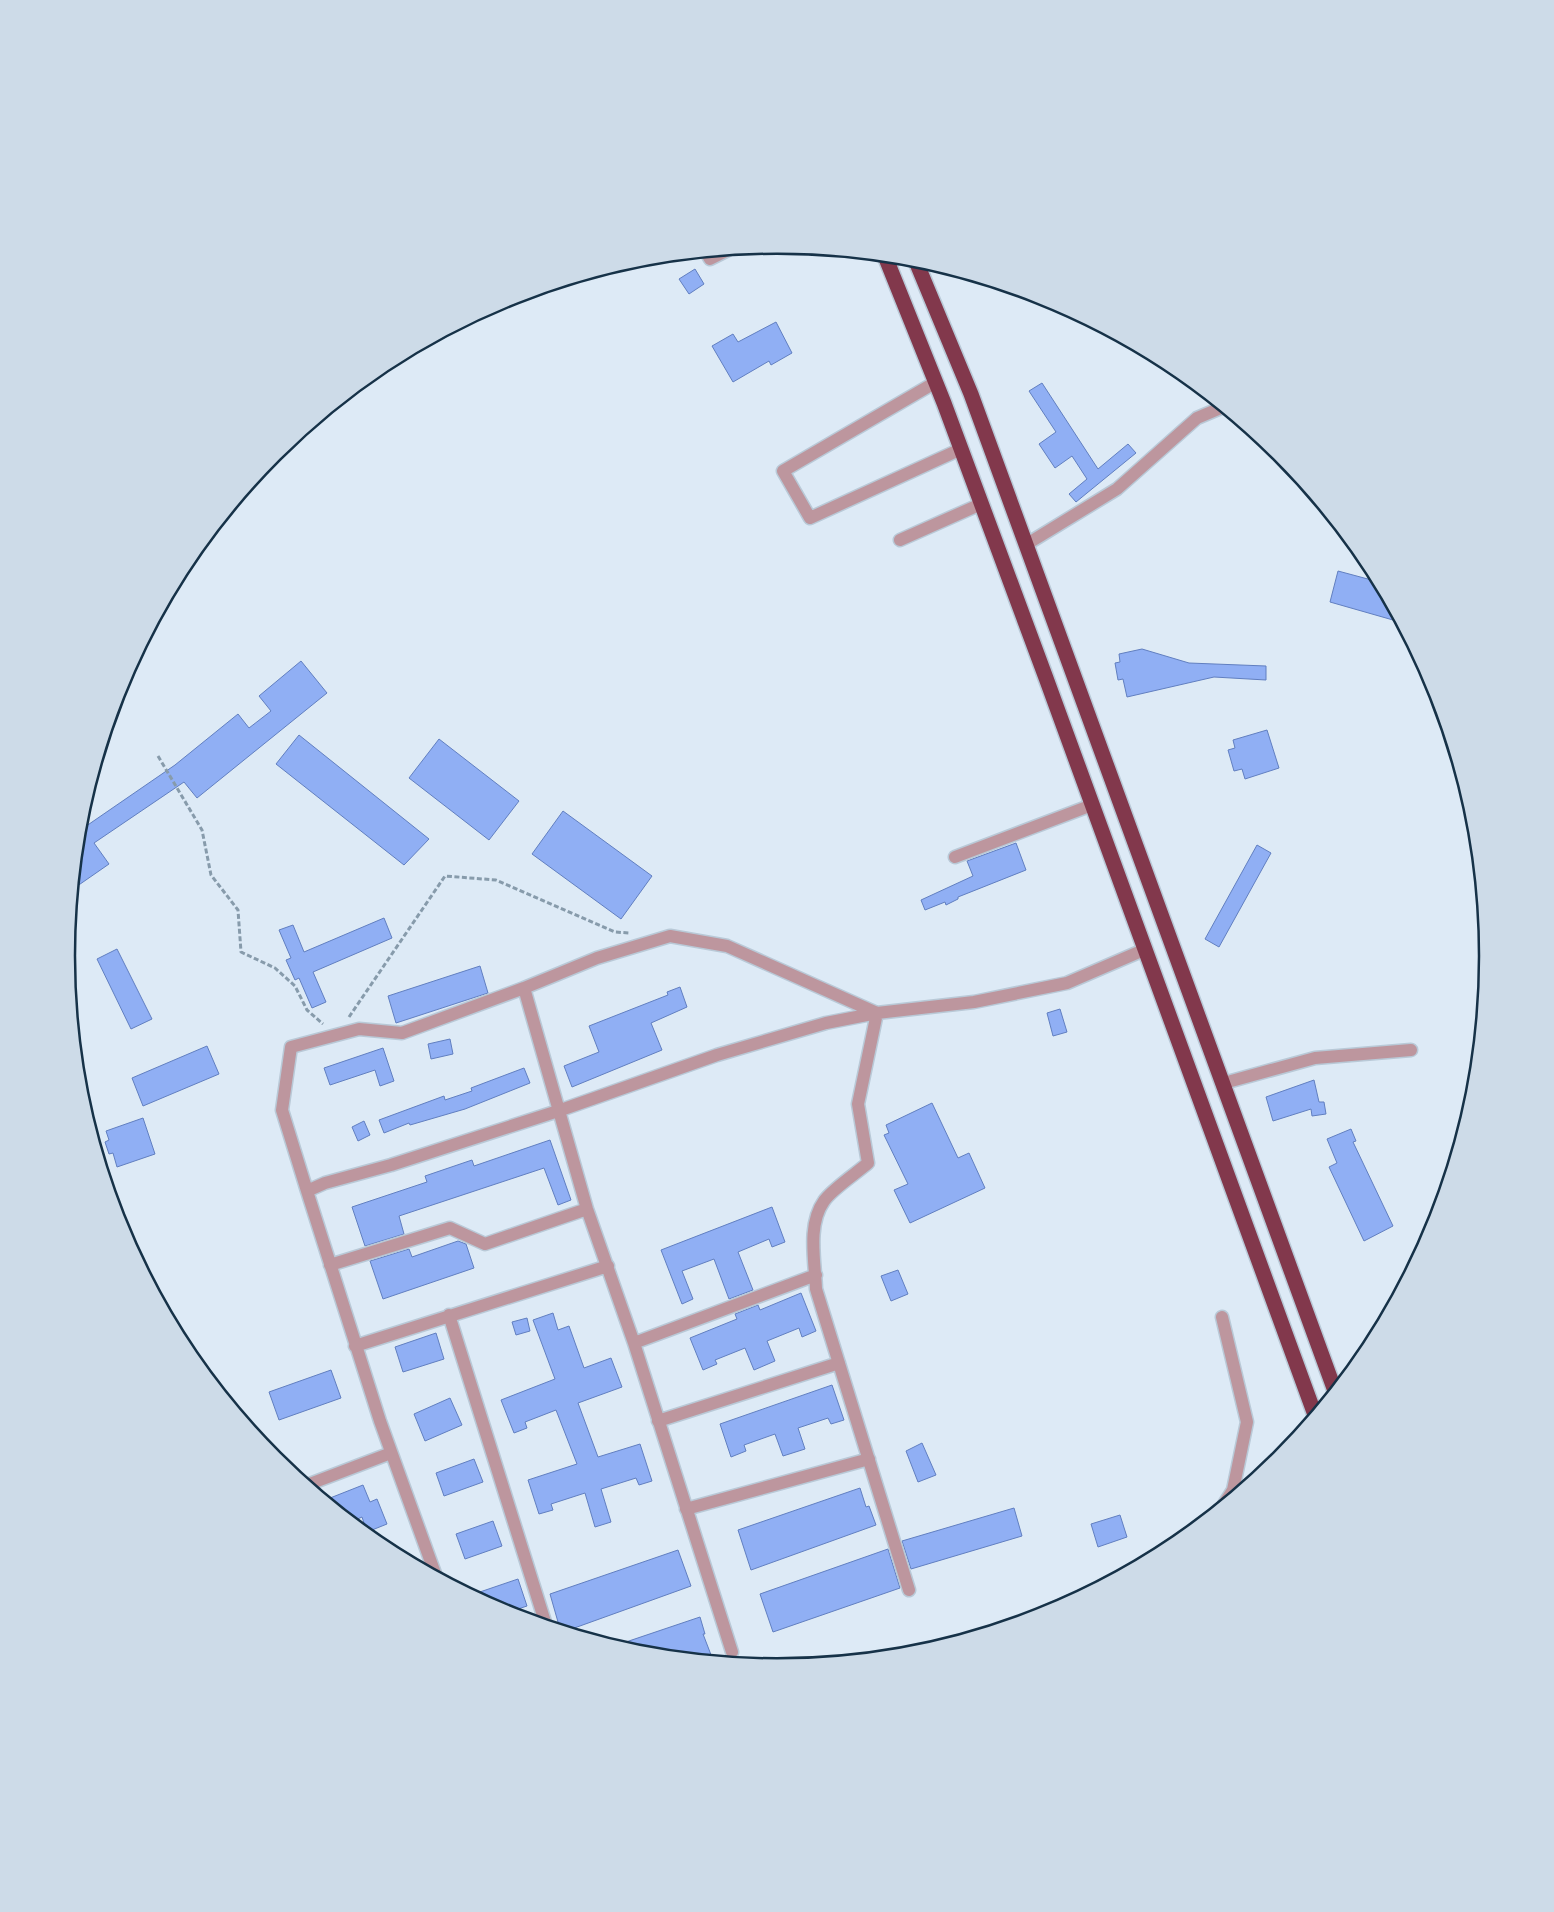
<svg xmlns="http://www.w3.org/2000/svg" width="1554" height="1912" font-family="'DM Sans',sans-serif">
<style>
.building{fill:#90aff4;stroke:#617fc0}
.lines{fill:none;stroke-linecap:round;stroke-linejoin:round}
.minor-casing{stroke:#b9c9d7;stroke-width:15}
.highway-casing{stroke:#b9c9d7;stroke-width:18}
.path{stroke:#879bab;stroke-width:3;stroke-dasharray:5 2.5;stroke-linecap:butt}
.minor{stroke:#bd969e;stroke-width:12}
.highway{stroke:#82384c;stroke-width:15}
.rim{fill:none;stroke:#163248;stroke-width:2.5}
</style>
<rect width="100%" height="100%" fill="#ddeaf6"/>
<path class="building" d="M695 269 704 284 689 294 679 279Z
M776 322 792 353 771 365 769 361 733 382 712 346 733 334 738 342Z
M1042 383 1098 469 1128 444 1136 453 1076 502 1069 494 1087 479 1072 456 1055 468 1039 444 1056 432 1029 391Z
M1338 571 1379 582 1400 622 1330 602Z
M1142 649 1189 663 1266 666V680L1214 677 1127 697 1123 679 1118 680 1115 663 1120 662 1119 654Z
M301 661 327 693 197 798 184 782 94 843 109 864 73 889 79 831 175 765 238 714 249 728 271 711 259 696Z
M1267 730 1279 768 1245 779 1242 769 1234 771 1228 750 1235 748 1233 740Z
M299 735 429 839 404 865 276 764Z
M439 739 519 801 489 840 409 778Z
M563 811 652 876 621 919 532 854Z
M1016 843 1026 870 958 897V899L946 905 945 902 925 910 921 900 973 876 967 861Z
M1257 845 1271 853 1219 947 1205 939Z
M384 918 392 938 313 972 326 1002 312 1008 299 978 295 980 286 960 291 958 279 930 293 925 304 952Z
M117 949 152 1019 131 1029 97 959Z
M480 966 488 993 396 1023 388 996Z
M680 987 687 1007 651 1023 662 1050 572 1087 564 1066 599 1052 589 1026 668 995 667 992Z
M1060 1009 1067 1032 1053 1036 1047 1013Z
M450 1039 453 1054 431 1059 428 1044Z
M207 1046 219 1074 143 1106 132 1078Z
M383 1048 394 1081 380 1086 375 1070 330 1085 324 1068Z
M524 1068 530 1083 465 1109 410 1125 409 1123 384 1133 379 1120 444 1096 445 1100 472 1091 471 1088Z
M1314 1080 1319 1102H1324L1326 1114 1312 1116 1311 1109 1273 1121 1266 1097Z
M932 1103 958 1158 969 1153 985 1188 910 1223 894 1190 908 1184 884 1135 889 1133 886 1125Z
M143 1118 155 1154 117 1167 113 1153 109 1154 105 1142 109 1140 106 1131Z
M364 1121 370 1135 358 1141 352 1127Z
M1351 1129 1356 1141 1353 1142 1393 1226 1364 1241 1329 1167 1337 1163 1327 1139Z
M550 1140 571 1200 558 1205 544 1168 399 1216 404 1234 365 1246 352 1207 427 1182 425 1176 472 1160 474 1166Z
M772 1207 785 1242 772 1247 769 1239 738 1252 753 1290 729 1299 714 1259 682 1271 693 1299 682 1304 661 1250Z
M458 1241 466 1244 474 1268 383 1299 370 1261 409 1249 412 1257Z
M898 1270 908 1294 891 1301 881 1276Z
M801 1293 816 1331 802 1337 799 1328 767 1341 775 1361 754 1370 745 1348 715 1360 717 1364 703 1370 690 1338 737 1319 735 1314 758 1305 760 1310Z
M553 1313 558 1330 569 1326 584 1368 611 1358 622 1387 578 1403 598 1457 640 1444 652 1481 639 1485 636 1478 601 1489 611 1522 595 1527 585 1493 551 1504 553 1510 539 1514 528 1480 577 1464 556 1410 525 1422 527 1428 514 1433 501 1400 555 1379 533 1320Z
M527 1318 530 1331 516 1335 512 1322Z
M436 1333 444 1359 403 1372 395 1347Z
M331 1370 341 1398 279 1420 269 1392Z
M832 1385 844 1420 831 1424 828 1418 798 1428 805 1449 783 1456 775 1434 744 1445 746 1451 731 1457 720 1424Z
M450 1398 462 1425 425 1441 414 1414Z
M922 1443 936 1475 918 1482 906 1451Z
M474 1459 483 1482 444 1496 436 1473Z
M363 1485 370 1502 377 1499 387 1524 367 1532 362 1517 351 1522 325 1500Z
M860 1488 866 1507 869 1506 876 1525 751 1570 738 1530Z
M1014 1508 1022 1536 911 1569 902 1541Z
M1120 1515 1127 1537 1098 1547 1091 1524Z
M493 1521 502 1546 465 1559 456 1534Z
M888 1549 900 1588 773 1632 760 1594Z
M678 1550 691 1586 566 1631 560 1629 550 1594Z
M518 1579 527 1606 506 1613 471 1595Z
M700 1617 705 1634H703L713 1660 638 1653 614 1646Z"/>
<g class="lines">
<g class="minor-casing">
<path id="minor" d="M706 252 710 259 728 250
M936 382 783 471 810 518 961 449
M900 540 981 504
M1027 544 1117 489 1197 418 1223 407
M955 857 1092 805
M1224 1083 1315 1058 1411 1050
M307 1191 282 1110 291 1047 359 1029 402 1033 524 988
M330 1265 450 1228 485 1244 587 1209
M449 1315 546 1625
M1222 1317 1247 1422 1233 1490 1224 1504
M634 1343 816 1275
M355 1346 608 1266
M658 1421 839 1363
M307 1485 391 1453
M686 1509 869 1459
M436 1576 380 1421 307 1191 325 1183 391 1165 558 1111 717 1055 826 1023 877 1013 974 1002 1067 983 1146 949
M1032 1618 1071 1601
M732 1652 634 1343 587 1209 524 988 597 958 670 936 727 946 877 1013 858 1104 868 1163C858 1172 831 1190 824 1201 807 1225 815 1261 816 1289L909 1590"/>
</g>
<g class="highway-casing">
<path id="highway" d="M885 256 944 403 1046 678 1315 1415
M915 259 971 394 1335 1391"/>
</g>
<path class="path" d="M158 756 202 830 211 875 238 910 241 952 275 968 295 986 307 1010 323 1024
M349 1017 445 876 496 880 615 932 629 933"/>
<use href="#minor" class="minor"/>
<use href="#highway" class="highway"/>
</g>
<path d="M0 0H1554V1912H0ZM75 956a702 702 0 1 1 1404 0a702 702 0 1 1-1404 0Z" fill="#cddbe8" fill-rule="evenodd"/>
<path class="rim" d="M75 956a702 702 0 1 1 1404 0a702 702 0 1 1-1404 0Z"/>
</svg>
